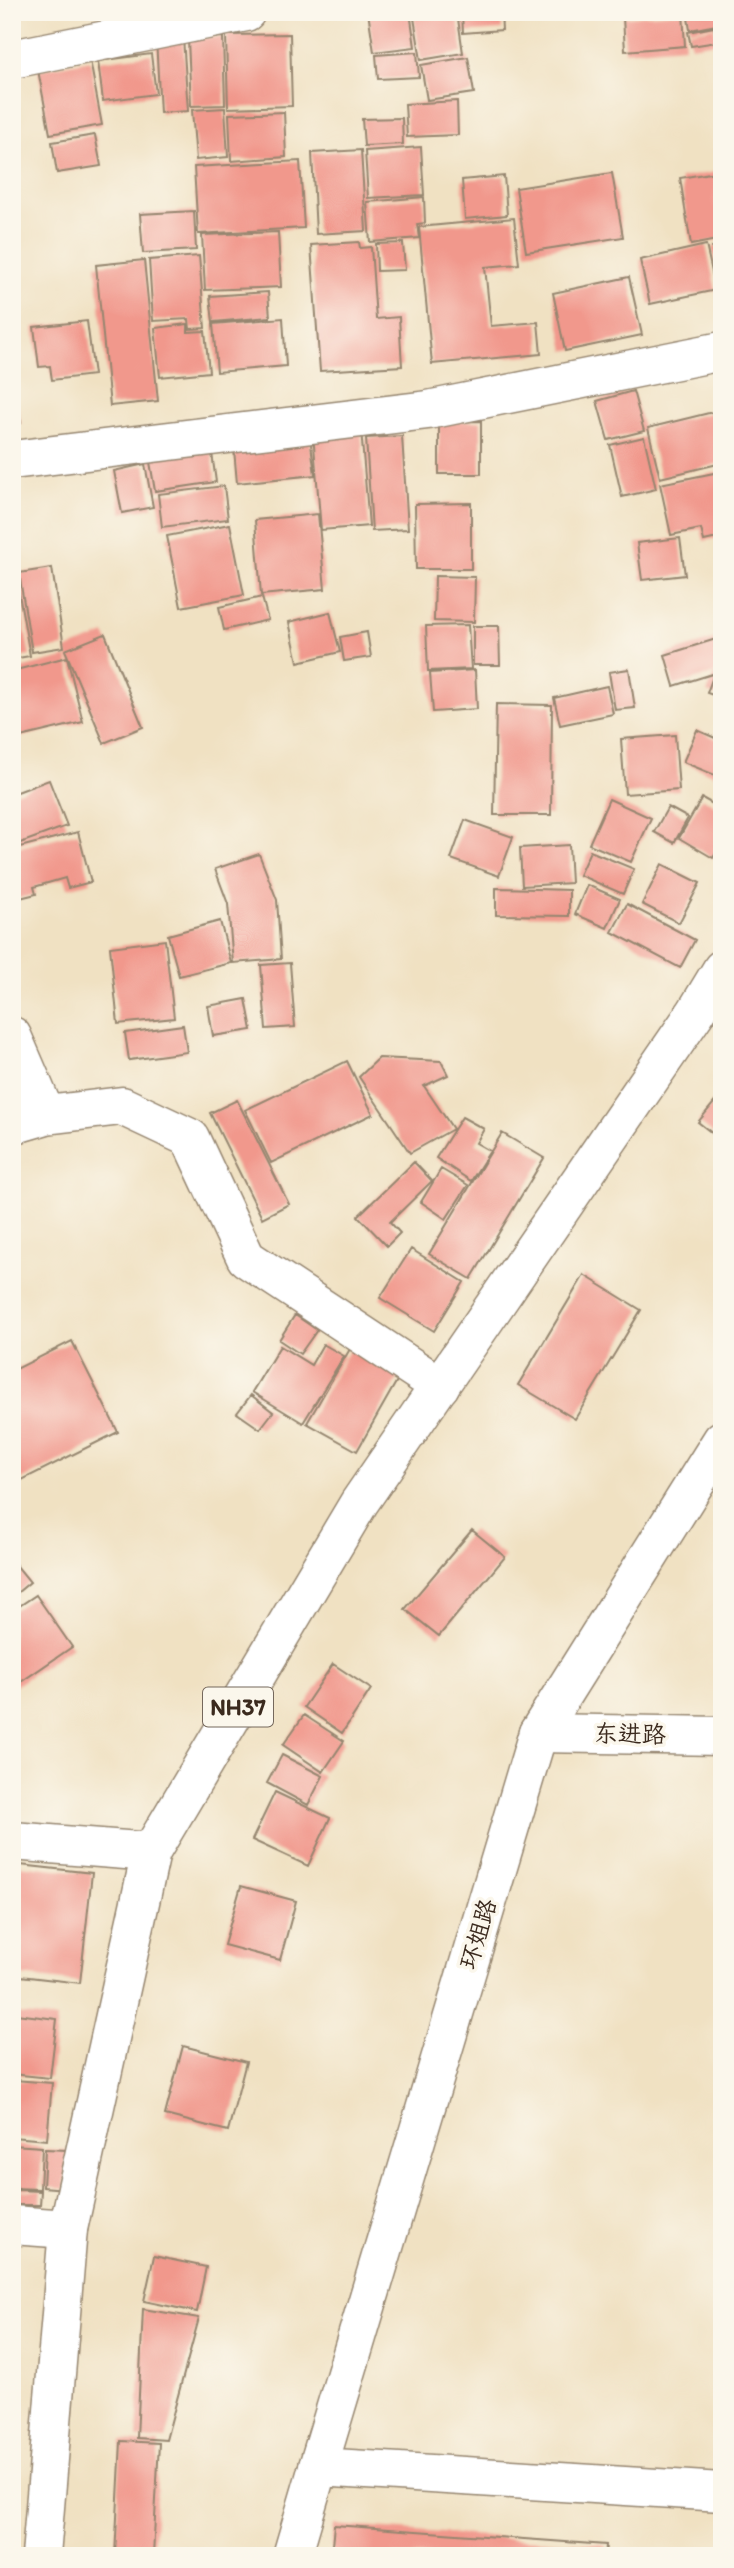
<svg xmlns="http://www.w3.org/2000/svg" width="734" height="2568" font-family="Itim,'LXGW WenKai TC',sans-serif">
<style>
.building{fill:#f1988c}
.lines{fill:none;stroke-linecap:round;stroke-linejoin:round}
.minor-casing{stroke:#968670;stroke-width:41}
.tertiary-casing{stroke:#968670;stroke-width:41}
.trunk-casing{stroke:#968670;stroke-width:41}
.minor{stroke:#fff;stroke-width:38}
.tertiary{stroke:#fff;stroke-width:38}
.trunk{stroke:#fff;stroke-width:38}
.labels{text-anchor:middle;stroke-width:7;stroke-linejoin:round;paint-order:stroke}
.shield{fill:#fbf7ec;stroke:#75685c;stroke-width:2}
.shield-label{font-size:23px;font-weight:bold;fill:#3b2a1e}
.street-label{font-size:24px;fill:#3b2a1e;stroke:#fbf7ec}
</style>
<rect width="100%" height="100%" fill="#fbf7ec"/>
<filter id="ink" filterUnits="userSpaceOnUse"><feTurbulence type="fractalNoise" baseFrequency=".0143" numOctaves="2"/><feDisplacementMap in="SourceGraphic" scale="14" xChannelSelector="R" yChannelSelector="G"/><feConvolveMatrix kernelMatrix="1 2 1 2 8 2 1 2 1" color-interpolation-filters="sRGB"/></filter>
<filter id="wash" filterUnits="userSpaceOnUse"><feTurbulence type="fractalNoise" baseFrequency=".00686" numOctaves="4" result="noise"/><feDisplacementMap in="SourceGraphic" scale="28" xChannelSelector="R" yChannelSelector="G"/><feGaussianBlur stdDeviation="1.57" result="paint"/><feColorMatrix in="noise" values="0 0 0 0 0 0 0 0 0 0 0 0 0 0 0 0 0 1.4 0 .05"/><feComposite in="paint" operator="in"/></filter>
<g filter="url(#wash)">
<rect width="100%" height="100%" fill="#f0e1c2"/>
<g id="blocks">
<path class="building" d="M368 12H410L415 47 374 52Z
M413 12H457L463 53 421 60Z
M462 12H501L502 30 463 33Z
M683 12 685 46 625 51 623 17Z
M687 12H722V24L690 30Z
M714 27 717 42 691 46 688 32Z
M290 34 292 106 228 108 226 35Z
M183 37 188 111 160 113 156 38Z
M223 37 225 105 191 106 188 39Z
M417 52 419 77 378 79 376 55Z
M151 54 156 94 103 101 98 61Z
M468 57 474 93 427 100 421 65Z
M90 60 102 125 50 134 38 70Z
M457 101 458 135 407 137 405 104Z
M225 108 228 157 196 160 192 110Z
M284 112 286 157 231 161 229 114Z
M402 118 403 144 364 146 362 119Z
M95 135 101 166 57 173 52 142Z
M421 147 424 195 368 198 365 151Z
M361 150 366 231 316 234 312 153Z
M300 161 304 228 198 234 194 167Z
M722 171V239L691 245 680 178Z
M612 173 623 237 526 252 516 188Z
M504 176 507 215 465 219 462 180Z
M424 197 425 223 417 224 419 238 370 242 367 202Z
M194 211 196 250 143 253 140 214Z
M514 218 519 264 485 267 491 326 538 322 541 354 432 364 419 227Z
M278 232 281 287 205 290 202 235Z
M359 242 360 248 371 247 376 319 399 317 402 366 320 371 311 245Z
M403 243 405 270 377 271 376 244Z
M706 245 716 290 650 304 640 260Z
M722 246V294H720L712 247Z
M199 256 205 328 190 329 189 319 153 321 149 260Z
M144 260 158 401 110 406 96 265Z
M629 277 642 335 565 351 553 293Z
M268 292 270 317 213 322 210 296Z
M283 318 286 366 217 372 213 324Z
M87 321 94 375 52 380 50 366 39 367 34 327Z
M188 324V332L205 331 209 372 160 377 155 328Z
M12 381 21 423 12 425Z
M633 391 644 431 608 440 597 401Z
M721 410 722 463 660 478 648 428Z
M481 421V474H439V422Z
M309 429 315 475 237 483 233 438Z
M361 429 369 526 321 530 313 433Z
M402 436 408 529 372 531 366 438Z
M644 437 656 489 622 497 610 445Z
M211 446 216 482 155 491 149 456Z
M145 464 153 507 122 513 114 471Z
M719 472 722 484V537L704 541 701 529 671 535 660 484Z
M224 486 228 519 162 527 158 494Z
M471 503V569H416L415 504Z
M318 514 325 589 261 595 255 520Z
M230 524 244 595 181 607 167 536Z
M680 538 685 575 642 580 637 543Z
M12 555 30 656 12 659Z
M52 568 64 647 32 652 19 573Z
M435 576 475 577 474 622 434 621Z
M262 597 268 620 224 630 219 607Z
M330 612 340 652 298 662 289 622Z
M468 625 471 669 428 671 426 626Z
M473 626H499L500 665H473Z
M367 632 371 657 344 661 340 637Z
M105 634 143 727 104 743 65 650Z
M716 639 722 657V671L674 686 665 655Z
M67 657 83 722 12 739V671Z
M629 669 635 708 615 710 609 672Z
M475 670 477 709 433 712 430 673Z
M714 674 722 677V698L707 693Z
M607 686 613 714 560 725 554 698Z
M496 704 552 705 551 815H494Z
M697 730 722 741V778L683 762Z
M675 735 679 790 625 794 621 739Z
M49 780 67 826 12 846V794Z
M702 798 722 809V843L713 858 679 838Z
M609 799 651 818 631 862 589 844Z
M668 807 688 818 674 843 654 832Z
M465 820 513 837 499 876 451 859Z
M78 832 91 882 68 888 65 878 34 887 36 894 12 900V849Z
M569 845 571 883 522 886 520 848Z
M590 851 634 869 623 894 579 875Z
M259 854 277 900 281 959 233 963 228 904 215 869Z
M662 864 700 883 679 923 642 904Z
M587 885 620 899 607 928 575 914Z
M496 888 569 890V916L496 915Z
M627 904 695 940 680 968 612 932Z
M220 921 231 963 179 976 168 935Z
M165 940 174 1018 118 1024 110 947Z
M290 963 295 1027 266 1029 261 965Z
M246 999 252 1030 213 1036 208 1006Z
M183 1025 187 1052 129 1060 125 1033Z
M379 1058 441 1061 448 1075 424 1086 453 1129 410 1153 359 1077Z
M347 1061 373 1114 271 1163 245 1110Z
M722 1093V1141L698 1122Z
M237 1100 289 1204 262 1218 210 1113Z
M462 1117 484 1129 476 1143 490 1151 471 1181 436 1158Z
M502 1133 544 1158 471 1279 429 1254Z
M414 1162 432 1181 390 1222 400 1233 387 1246 358 1216Z
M441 1169 468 1185 446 1219 421 1202Z
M411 1249 464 1282 434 1331 380 1298Z
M584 1275 641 1310 575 1419 518 1385Z
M295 1315 317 1330 300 1354 279 1340Z
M72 1341 118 1432 12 1485V1371Z
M354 1342 403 1370 357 1451 307 1423Z
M323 1344 344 1356 303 1423 252 1392 280 1346 311 1365Z
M251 1395 273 1412 260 1429 237 1413Z
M472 1530 505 1557 439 1636 405 1609Z
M12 1560 30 1582 12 1597Z
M36 1595 72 1647 12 1688V1611Z
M333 1664 371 1689 342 1733 304 1707Z
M304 1715 344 1741 323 1772 283 1745Z
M282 1755 323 1776 308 1805 267 1783Z
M275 1792 330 1818 308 1866 252 1840Z
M20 1865 92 1873 80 1983 12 1975V1901L16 1902Z
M241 1886 296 1901 280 1960 224 1945Z
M16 2014 57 2019 50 2078 12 2074Z
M183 2046 246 2062 228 2131 165 2115Z
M14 2080 52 2083 47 2140 12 2137Z
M12 2145 42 2147 40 2189 12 2188Z
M45 2149 67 2150 65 2189 43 2187Z
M16 2190 41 2191 40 2205H16Z
M154 2256 206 2267 197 2312 144 2301Z
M143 2309 199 2318 166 2440 137 2438Z
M121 2441 159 2443 153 2556H115Z
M334 2525 606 2545 605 2556H331Z"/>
</g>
</g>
<g filter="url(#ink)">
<use href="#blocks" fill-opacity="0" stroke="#968670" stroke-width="2"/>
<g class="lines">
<g class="minor-casing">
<path id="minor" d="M12 59 246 12
M12 460 428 410 722 351
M12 1036 46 1115
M12 1125 46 1115 122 1106 190 1138 246 1258 440 1386
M538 1733 722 1736
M12 1841 151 1852
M12 2225 68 2229
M292 2556 318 2467 722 2492"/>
</g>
<g class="tertiary-casing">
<path id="tertiary" d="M318 2467 538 1733 722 1440"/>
</g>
<g class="trunk-casing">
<path id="trunk" d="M41 2556 68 2229 151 1852 359 1503 696 1012 722 969"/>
</g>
<use href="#minor" class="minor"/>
<use href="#tertiary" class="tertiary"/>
<use href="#trunk" class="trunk"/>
</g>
</g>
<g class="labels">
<rect class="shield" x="203" y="1687.5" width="70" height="39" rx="5"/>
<g class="shield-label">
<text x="238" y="1715">NH37</text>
</g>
<g class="street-label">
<text transform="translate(630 1734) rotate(1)" y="8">东进路</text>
<text transform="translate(478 1934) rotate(-73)" y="8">环姐路</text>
</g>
</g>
<rect width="734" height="2568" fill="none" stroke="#fbf7ec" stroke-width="42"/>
</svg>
